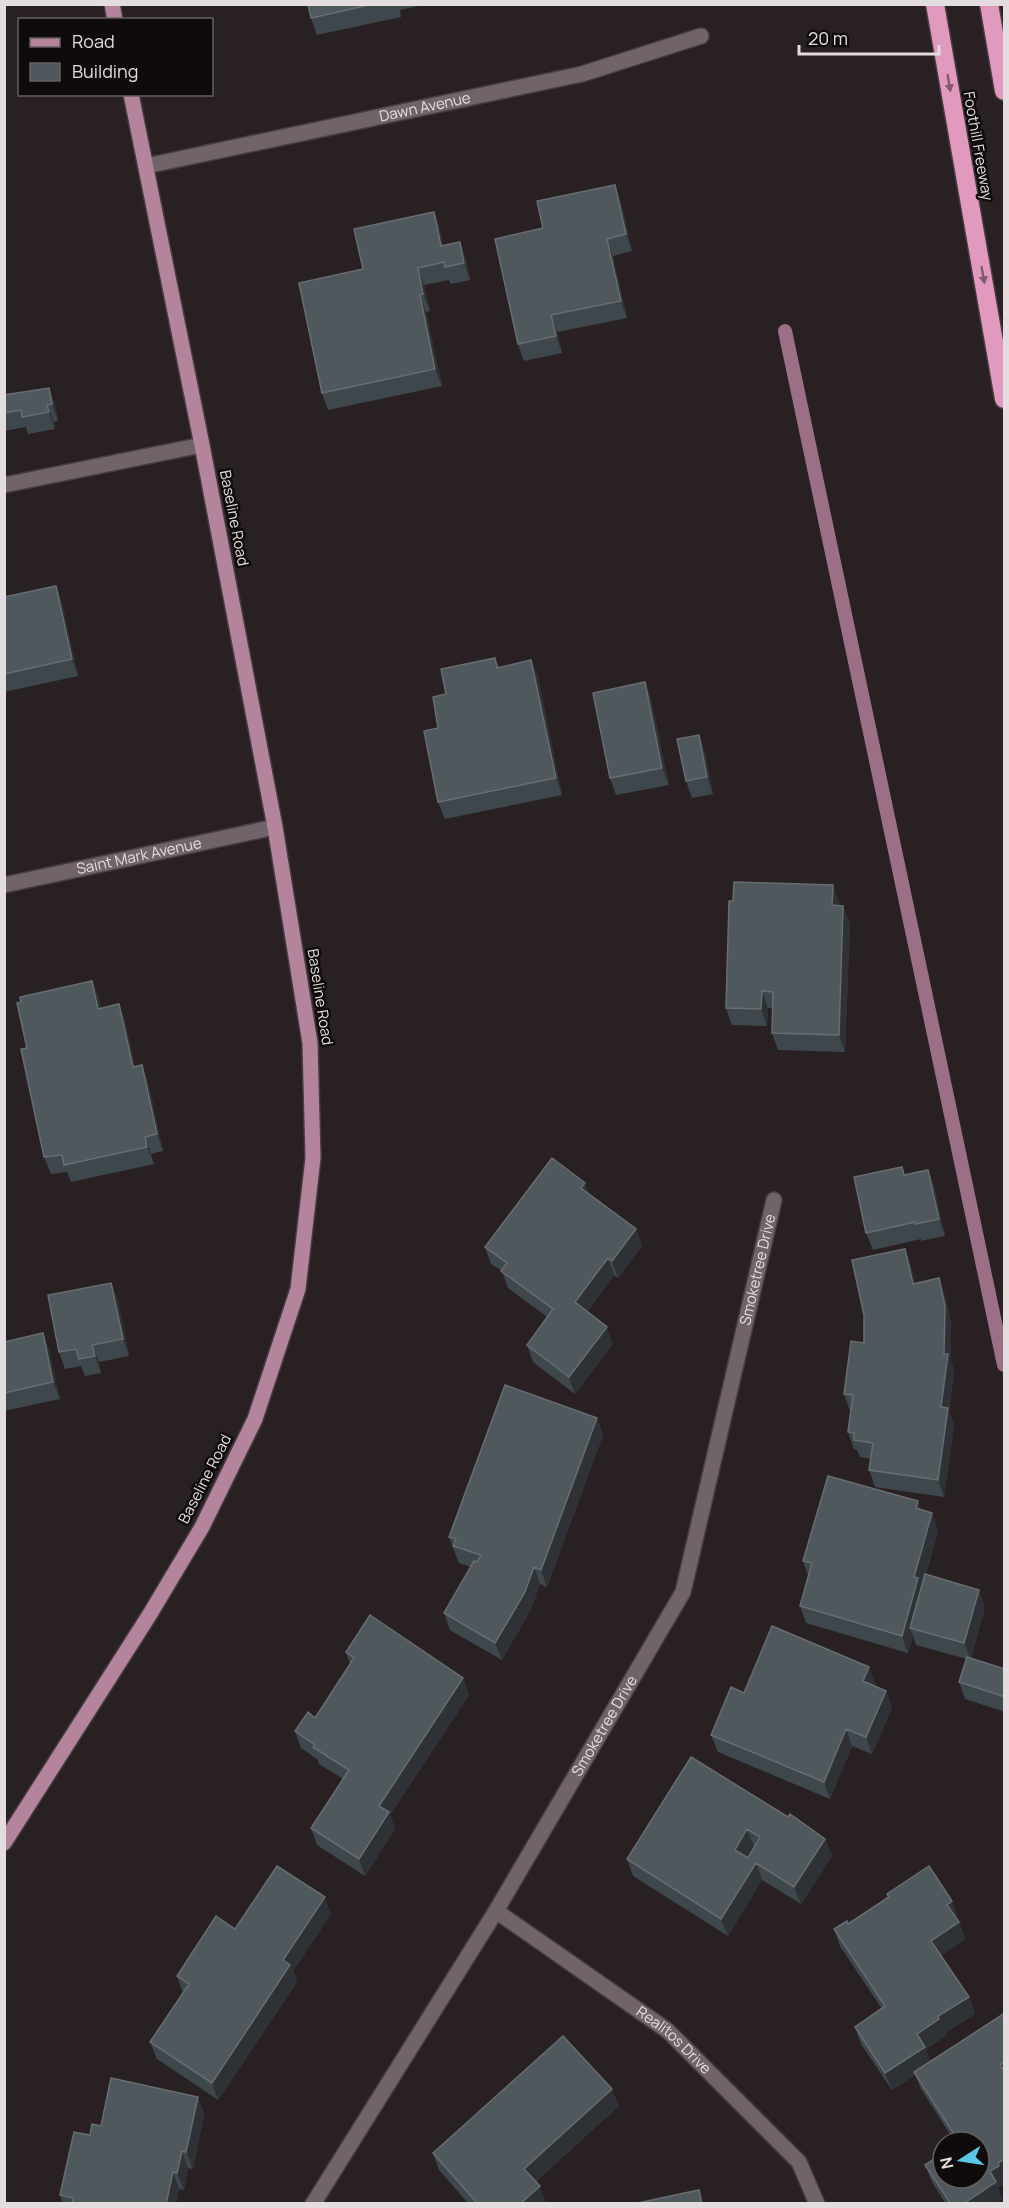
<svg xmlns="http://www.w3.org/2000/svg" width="1009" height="2208" font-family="Manrope,sans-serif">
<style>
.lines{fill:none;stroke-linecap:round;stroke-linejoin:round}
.stream{stroke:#9b7087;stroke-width:14}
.lane-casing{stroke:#443c40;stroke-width:18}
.street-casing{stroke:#443c40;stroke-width:18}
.primary-casing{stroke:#443c40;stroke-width:18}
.highway-casing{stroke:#443c40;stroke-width:21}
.lane{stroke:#70646a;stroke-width:15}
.street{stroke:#70646a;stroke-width:15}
.primary{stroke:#b4849c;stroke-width:15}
.highway{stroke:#e299be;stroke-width:18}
.wall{fill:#3e484c}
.shaded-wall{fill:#2e3135}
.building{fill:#4f585c;stroke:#676d71;stroke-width:1.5;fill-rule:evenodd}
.oneway{fill:#83596e}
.labels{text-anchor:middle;stroke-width:5;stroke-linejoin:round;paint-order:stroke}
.street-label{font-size:15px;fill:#e4dde0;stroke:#0f0b0d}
</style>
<rect width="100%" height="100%" fill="#292024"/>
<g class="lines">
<path class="stream" d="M785 331 1004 1365"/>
<g class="lane-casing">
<path id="lane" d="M4 485 202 445"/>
</g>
<g class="street-casing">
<g id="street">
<path id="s1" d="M146 166 582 74 701 36"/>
<path id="s2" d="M4 885 275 827"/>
<path id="s3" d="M496 1911 668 2031 799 2162 817 2204"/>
<path id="s4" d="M313 2204 496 1911 683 1592 774 1200"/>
</g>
</g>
<g class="primary-casing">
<path id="primary" d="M112 4 115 20
M4 1843 150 1614 202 1527 255 1419 298 1289 313 1158 310 1043 275 827 202 445 131 94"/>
</g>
<g class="highway-casing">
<path id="highway" d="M935 4 1004 399
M989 4 1004 91"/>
</g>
<use href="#lane" class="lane"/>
<use href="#street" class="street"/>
<use href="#primary" class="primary"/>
<use href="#highway" class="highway"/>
</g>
<path class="wall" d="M308 4H423V5L400 10 401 17 317 35 311 18Z
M621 202 632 251 613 256 627 318 557 332 562 353 524 361 518 344 543 228Z
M434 212 440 229 443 246 466 259 470 280 451 284 449 280 424 285 430 311 426 312 442 386 328 410 322 393 363 269Z
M49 388 55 405 58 421 54 422 55 429 28 434 26 427 4 431V395Z
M56 586 62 603 78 676 4 692V597Z
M495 658 499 667 531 660 538 677 562 795 445 819 438 802V728L446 694Z
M645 682 651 699 669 785 616 795 610 778Z
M699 735 705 752 713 794 692 798 686 781Z
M839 902V905L843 906 850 923 845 1052 778 1050 772 1033 773 1008H768L767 1026 732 1025 726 1008Z
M92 981 99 998 101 1008 125 1021 135 1067 142 1065 148 1082 163 1151 151 1154 154 1164 71 1182 67 1172 51 1174 44 1157Z
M928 1170 934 1186 945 1236 921 1241V1239L873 1250 866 1233 905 1175Z
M590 1195 636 1229 642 1246 618 1278 614 1275 587 1312 613 1344 575 1394 533 1362 527 1345 547 1317 508 1288 502 1271 491 1264 485 1247Z
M911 1266 915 1283 945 1295 951 1323V1361L954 1371 949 1412 954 1425 944 1497 875 1487 869 1470 871 1459 860 1457 857 1450 854 1449 848 1432 851 1411H850L844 1394 864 1343Z
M111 1283 118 1300 129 1356 99 1362 101 1373 85 1376 81 1366 65 1369 59 1352Z
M43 1333 49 1350 60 1399 4 1411V1342Z
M597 1418 603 1435 547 1587 540 1584 531 1609 502 1660 450 1630 444 1613 471 1567 459 1563 449 1537Z
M921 1509 938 1530 926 1574 985 1607 971 1658 1005 1669V1712L965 1699 959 1682 967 1659 916 1645 913 1636 908 1653 806 1623 800 1606 808 1575 803 1561Z
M346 1652 463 1678 469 1695 390 1815 395 1829 365 1876 317 1845 311 1828 343 1779 319 1764 317 1759 301 1748 295 1731 315 1718 350 1664Z
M876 1684 874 1686 886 1691 892 1708 872 1754 852 1746 830 1799 718 1752 711 1735 744 1693Z
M788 1817 825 1839 832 1856 801 1904 762 1880 728 1936 633 1876 627 1859Z
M887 1894 958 1918 957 1919 959 1922 965 1939 941 1955 969 1997 975 2014 945 2033 946 2036 926 2049 930 2062 1005 2013V2183L998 2187 1002 2199 995 2204H946L932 2182 925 2165 979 2142H955L921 2089 915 2075 892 2090 861 2044 855 2027 882 2009 840 1946 834 1929 848 1924 888 1897Z
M331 1914 293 1971 297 1982 218 2100 157 2059 150 2042 183 1993 177 1976 235 1929Z
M198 2097 204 2114 193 2169 188 2168 184 2190 179 2189 176 2204H63L60 2195 90 2135 101 2126Z
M619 2106 535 2182 546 2203 469 2204 439 2170 433 2153Z"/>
<path class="shaded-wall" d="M615 185 621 202 632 251 626 234Z
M434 212 440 229 447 263 441 246Z
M607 239 613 256 627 318 621 301Z
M460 242 466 259 470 280 464 263Z
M418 268 424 285 430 311 423 294Z
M420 295 426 312 442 386 435 369Z
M551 315 557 332 562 353 556 336Z
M49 388 55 405 58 421 52 404Z
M47 405 54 422 55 429 49 412Z
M56 586 62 603 78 676 72 659Z
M531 660 538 677 562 795 556 778Z
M645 682 651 699 669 785 662 768Z
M699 735 705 752 713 794 707 777Z
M833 885 839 902 838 922 832 905Z
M843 906 850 923 845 1052 839 1035Z
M92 981 99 998 104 1026 98 1009Z
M762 991 768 1008 767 1026 761 1009Z
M119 1004 125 1021 139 1084 133 1067Z
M142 1065 148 1082 163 1151 157 1134Z
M145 1137 151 1154 154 1164 147 1147Z
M928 1170 934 1186 945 1236 939 1219Z
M585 1183 592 1200 581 1188Z
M636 1229 642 1246 618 1278 612 1261Z
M905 1249 911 1266 919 1301 913 1284Z
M608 1258 614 1275 581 1319 575 1302Z
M939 1278 945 1295 951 1323V1361L954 1371 949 1412 954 1425 944 1497 938 1480 944 1354Z
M111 1283 118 1300 129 1356 123 1339Z
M607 1327 613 1344 575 1394 569 1377Z
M43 1333 49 1350 60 1399 53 1382Z
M92 1345 99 1362 101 1373 95 1356Z
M597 1418 603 1435 547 1587 541 1570Z
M918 1501 924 1518 916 1508Z
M932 1513 938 1530 910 1628 913 1636 908 1653 902 1636 914 1577Z
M534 1567 540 1584 531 1609 502 1660 495 1643Z
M979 1590 985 1607 971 1660 964 1643Z
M869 1667 876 1684 869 1698 863 1681Z
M463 1678 469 1695 390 1815 395 1829 365 1876 359 1859 379 1806Z
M886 1691 892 1708 872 1754 866 1737Z
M846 1729 852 1746 830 1799 824 1782Z
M747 1829 754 1846 741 1867 735 1850Z
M825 1839 832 1856 801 1904 794 1887Z
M756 1863 762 1880 728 1936 721 1919Z
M325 1897 331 1914 293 1971 297 1982 218 2100 212 2083 283 1960Z
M952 1901 958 1918 954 1922 947 1905Z
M959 1922 965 1939 938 1958 931 1941Z
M969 1997 975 2014 945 2033 946 2036 926 2049 931 2064 892 2090 885 2073 917 2034 938 2016Z
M1005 2062V2078L1000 2065Z
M612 2089 619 2106 530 2186 524 2169Z
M198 2097 204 2114 193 2169 186 2152Z
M182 2151 188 2168 184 2190 177 2173Z
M1005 2159V2183L998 2187 1002 2199 995 2204H963L990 2171 998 2163Z
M173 2172 179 2189 176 2204H166Z
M540 2186 546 2204H520Z"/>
<path class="building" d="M308 4H373L311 18Z
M615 185 626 234 607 239 621 301 551 315 556 336 518 344 495 239 543 228 537 201Z
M434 212 441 246 460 242 464 263 445 267 444 262 418 268 423 294 420 295 435 369 322 393 299 283 363 269 354 229Z
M49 388 52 404 47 405 49 412 22 417 21 410 4 413V395Z
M56 586 72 659 4 674V597Z
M495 658 497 668 531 660 556 778 438 802 424 731 438 728 433 697 446 694 441 669Z
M645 682 662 768 610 778 593 693Z
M699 735 707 777 686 781 677 739Z
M734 882 833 885 832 905 843 906 839 1035 772 1033 773 992 762 991 761 1009 726 1008 729 901H733Z
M92 981 98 1009 119 1004 133 1067 142 1065 157 1134 145 1137 147 1147 64 1165 62 1155 44 1157 21 1049 27 1048 17 1003 21 1002 20 997Z
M552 1158 585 1183 581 1188 636 1229 612 1261 608 1258 575 1302 607 1327 569 1377 527 1345 553 1309 501 1271 507 1263 485 1247Z
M902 1167 904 1175 928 1170 939 1219 915 1224V1222L866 1233 854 1177Z
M905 1249 913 1284 939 1278 945 1306 944 1354H948L941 1407 948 1408 938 1480 869 1470 873 1443 854 1440V1433L848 1432 853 1395 844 1394 851 1341 864 1343V1315L852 1260Z
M111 1283 123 1339 92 1345 95 1356 79 1359 76 1349 59 1352 48 1295Z
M43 1333 53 1382 4 1393V1342Z
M505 1385 597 1418 541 1570 534 1567 525 1592 495 1643 444 1613 474 1561 477 1562 481 1555 453 1546 456 1539 449 1537Z
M828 1476 918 1501 916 1508 932 1513 914 1577 918 1578 902 1636 800 1606 812 1563 803 1561Z
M925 1574 979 1590 964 1643 910 1628Z
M370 1615 463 1678 379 1806 389 1812 359 1859 311 1828 349 1770 313 1747 315 1745 295 1731 308 1712 315 1718 354 1658 346 1652Z
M772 1626 869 1667 863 1681 886 1691 866 1737 846 1729 824 1782 711 1735 731 1687 744 1693Z
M967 1657 1005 1669V1697L959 1682Z
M691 1757 788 1817 790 1814 825 1839 794 1887 756 1863 721 1919 627 1859ZM747 1829 760 1837 748 1858 735 1850Z
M277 1866 325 1897 283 1960 290 1965 212 2083 150 2042 189 1984 177 1976 216 1916 235 1929Z
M929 1866 952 1901 947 1905 959 1922 931 1941 969 1997 938 2016 939 2019 917 2034 925 2047 885 2073 855 2027 885 2006 834 1929 847 1921 848 1924 889 1897 887 1894Z
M1005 2013V2062L1000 2065 1005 2072V2159L998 2163 999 2166 990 2171 996 2182 963 2204H951L925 2165 943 2153V2178H979V2142H959L914 2072Z
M563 2036 612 2089 524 2169 540 2186 520 2204H490L489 2202 488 2204H478L433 2153Z
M111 2078 198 2097 186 2152 182 2151 177 2173 173 2172 166 2204H72L73 2198 60 2195 74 2132 90 2135 92 2124 101 2126Z
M699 2190 702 2204H633Z"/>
<defs><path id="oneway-solid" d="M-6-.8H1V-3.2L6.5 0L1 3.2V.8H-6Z" transform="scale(1.5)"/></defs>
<g class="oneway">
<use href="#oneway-solid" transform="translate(949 83) rotate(80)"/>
<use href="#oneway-solid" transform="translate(983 275) rotate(80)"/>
</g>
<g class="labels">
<g class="street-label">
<text dy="5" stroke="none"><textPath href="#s1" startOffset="285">Dawn Avenue</textPath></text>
<text transform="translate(978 146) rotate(80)" y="5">Foothill Freeway</text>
<text transform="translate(234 518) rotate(79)" y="5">Baseline Road</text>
<text dy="5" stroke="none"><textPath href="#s2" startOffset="138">Saint Mark Avenue</textPath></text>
<text transform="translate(320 997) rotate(81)" y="5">Baseline Road</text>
<text dy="5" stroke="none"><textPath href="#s4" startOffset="1046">Smoketree Drive</textPath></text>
<text transform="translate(205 1479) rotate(-63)" y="5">Baseline Road</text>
<text dy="5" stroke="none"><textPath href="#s4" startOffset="560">Smoketree Drive</textPath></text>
<text dy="5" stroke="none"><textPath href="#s3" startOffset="220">Realitos Drive</textPath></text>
</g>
</g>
<rect width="1009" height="2208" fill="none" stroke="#e4dde0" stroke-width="12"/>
<rect x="18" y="18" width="195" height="78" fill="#0f0b0d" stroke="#645f61" stroke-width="1.5"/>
<rect x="30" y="38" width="30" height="9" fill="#b4849c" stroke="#645f61" stroke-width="1.5"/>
<text x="72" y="48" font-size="18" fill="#e4dde0">Road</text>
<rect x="30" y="63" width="30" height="18" fill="#4f585c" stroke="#645f61" stroke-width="1.5"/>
<text x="72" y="78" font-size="18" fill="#e4dde0">Building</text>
<g transform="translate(961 2160) rotate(258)"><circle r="28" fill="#0f0b0d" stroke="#645f61" stroke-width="1.5"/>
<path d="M0-4.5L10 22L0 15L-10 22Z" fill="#5bc8e7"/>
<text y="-9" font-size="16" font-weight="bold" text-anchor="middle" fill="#e4dde0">N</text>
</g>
<path d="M799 45v9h140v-9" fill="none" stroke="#e4dde0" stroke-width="3"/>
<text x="808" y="45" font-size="18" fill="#e4dde0" stroke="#0f0b0d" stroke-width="4.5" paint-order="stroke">20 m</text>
</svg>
